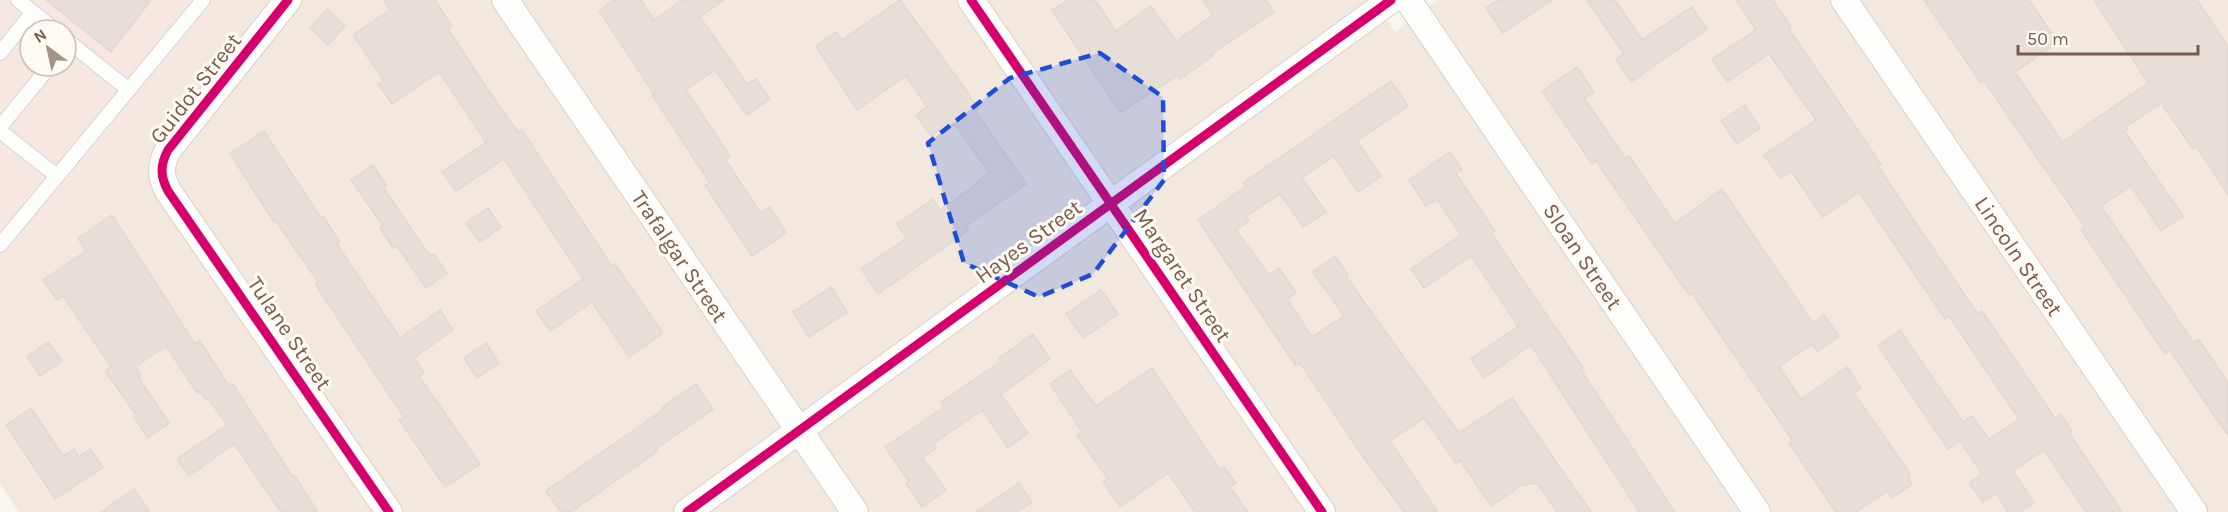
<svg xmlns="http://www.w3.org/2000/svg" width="2228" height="512" font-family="Karla,sans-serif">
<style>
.residential{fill:#f2e8de}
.commercial{fill:#f6e8e1;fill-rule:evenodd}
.building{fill:#e6ded7;stroke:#e2d8d2;stroke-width:1.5}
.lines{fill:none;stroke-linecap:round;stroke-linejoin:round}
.service-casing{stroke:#d7d1cb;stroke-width:16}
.minor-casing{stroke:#d7d1cb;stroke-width:28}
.service{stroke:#fefefd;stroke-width:14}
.minor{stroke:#fefefd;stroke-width:26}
.cycleway-casing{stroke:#fffaf3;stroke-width:13}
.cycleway{stroke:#d6006c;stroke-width:9}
.marked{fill:#1d4ed8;fill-opacity:0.2;stroke:#1d4ed8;stroke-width:4.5;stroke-dasharray:12 8;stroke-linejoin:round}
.labels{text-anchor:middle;stroke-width:6;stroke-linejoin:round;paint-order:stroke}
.street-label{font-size:22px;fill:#7a5c4d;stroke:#fffaf3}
</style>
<rect width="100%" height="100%" fill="#f9f5f0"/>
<path class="residential" d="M229 0H1374L1395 32 1438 0H2228V512H19L0 484V276Z"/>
<path class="commercial" d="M0 0H229L0 276ZM30 30H66V66H30Z"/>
<path class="building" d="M46 0H151L111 52Z
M384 0H435L452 26 448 29 486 87 518 132 522 130 612 266 615 264 663 333 629 357 592 302 550 331 536 311 583 279 504 159 456 191 442 172 486 142 439 72 392 104 378 84 384 81 353 35 390 10Z
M614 0H641L654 20 682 0H724L700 17 747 84 756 79 770 99 747 115 715 70 686 90 730 156 725 159 761 213 770 207 786 233 752 256 705 185 710 183 652 95 654 94 599 11Z
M900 0 961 83 978 108 975 110 1026 184 966 226 969 230 878 294 861 269 907 238 897 224 933 199 940 210 978 183 977 182 989 173 955 124 942 132 940 129 931 136 916 115 927 107 906 76 857 110 816 46 836 32 842 40Z
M1068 0H1095L1116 31 1151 6 1176 41 1213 15 1203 0H1266L1274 12 1212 54 1213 56 1180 79 1178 75 1120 113 1052 10Z
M1498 0H1552L1503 33 1486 8Z
M1587 0H1615L1642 40 1692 7 1707 29 1631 82 1616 59 1624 54Z
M1736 0H1773L1791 27 1789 29 1881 164 1878 166 1917 225 1978 314 1982 311 2055 418 2061 414 2072 431 2069 433 2122 512H2086L2044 450 2013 471 2034 502 2020 512H2008L1996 493 1983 502 1969 483 1982 474 1960 441 1948 449 1878 346 1900 330 1963 422 1972 416 1989 439 2019 419 1949 316 1945 319 1859 192 1823 217 1791 171 1780 178 1764 155 1816 120 1769 54 1727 82 1712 59 1756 30Z
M1924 0H2029L2058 42 2015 72 2062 142 2148 83 2094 0H2197L2228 46V195L2196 146 2193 149 2161 103 2126 127 2128 129 2125 132 2183 216 2161 231 2131 186 2101 206 2193 342 2198 339 2228 382V436L2170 350 2165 354 2081 230 2085 227 1984 81 1981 83Z
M327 9 345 26 328 45 310 28Z
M1577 67 1594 92 1584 98 1625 158 1629 156 1675 223 1722 189 1813 323 1824 315 1839 336 1817 352 1812 344 1779 367 1801 399 1847 367 1861 388 1854 393 1911 475 1908 477 1912 484 1892 498 1887 491 1856 512H1836L1789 443 1793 441 1692 293 1689 295 1596 161 1592 164 1542 91Z
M1391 81 1408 106 1357 141 1381 176 1358 192 1334 156 1302 178 1326 212 1303 227 1280 194 1246 216 1249 221 1236 230 1269 275 1279 268 1296 293 1287 299 1312 337 1344 316 1313 272 1335 256 1348 275 1346 276 1377 320 1459 433 1512 398 1591 512H1557L1537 483 1522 485 1491 506 1460 460 1456 463 1424 418 1390 441 1438 512H1404L1361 454 1300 363 1296 366 1198 220 1246 186 1243 183Z
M1745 105 1760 128 1737 144 1721 121Z
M264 131 321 218 323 216 340 242 337 244 400 338 440 310 453 330 414 358 424 373 419 376 480 464 445 487 399 420 404 417 315 284 318 282 276 221 274 222 230 154Z
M1450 152 1462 170 1456 174 1495 231 1491 233 1583 368 1581 370 1675 512H1639L1531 345 1484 378 1471 359 1518 326 1471 256 1424 288 1411 269 1461 235 1437 199 1426 206 1409 180Z
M373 165 386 185 383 187 430 256 434 254 447 273 426 288 397 246 393 248 380 228 383 226 351 180Z
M488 208 501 227 480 242 466 223Z
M112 215 195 344 200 341 229 386 233 384 292 476 294 475 318 512H281L234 444 189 476 177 459 227 425 208 398 205 399 200 391 197 393 166 346 135 367 141 376 138 377 169 423 148 438 134 418 137 416 105 371 111 367 63 296 57 300 43 280 86 251 78 238Z
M831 287 847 312 809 337 793 312Z
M1101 290 1118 314 1083 338 1066 314Z
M1033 334 1050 359 1001 394 1028 433 1008 448 982 410 933 444 936 448 923 458 946 490 922 507 906 483 909 481 885 447 944 407 941 402 1001 361 999 358Z
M48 342 62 361 40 376 27 357Z
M486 343 499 363 477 378 464 358Z
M1152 368 1220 470 1224 467 1236 483 1230 487 1248 512H1195L1168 473 1120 507 1103 482 1108 479 1077 435 1082 432 1050 384 1070 370 1096 406Z
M696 384 713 409 656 449 658 451 571 512H561L546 491 664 409 662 407Z
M31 408 63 456 74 449 79 457 90 449 103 467 55 499 6 425Z
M1019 483 1032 502 1017 512H976Z
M134 489 150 512H101Z"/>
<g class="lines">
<g class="service-casing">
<path id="service" d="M18 0 55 30
M66 46 69 42 129 90
M0 53 33 12
M0 127 50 66
M0 131 57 176
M0 245 203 0"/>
</g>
<g class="minor-casing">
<path id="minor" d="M288 0 168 150C160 165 160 176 168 191L389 512
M505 0 855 512
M971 0 1322 512
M1408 0 1757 512
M1844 0 2194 512
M687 512 1391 0"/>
</g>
<use href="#service" class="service"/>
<use href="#minor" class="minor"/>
<g class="cycleway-casing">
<path id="cycleway" d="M288 0 168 150C160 165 160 176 168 191L389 512
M971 0 1322 512
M687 512 1391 0"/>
</g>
<use href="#cycleway" class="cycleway"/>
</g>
<path class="marked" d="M1100 53 1163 97 1164 180 1093 274 1039 297 964 263 928 143 1010 78Z"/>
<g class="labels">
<g class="street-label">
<text transform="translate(195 88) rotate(-52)" y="8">Guidot Street</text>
<text transform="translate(1028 241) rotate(-36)" y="8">Hayes Street</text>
<text transform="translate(680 256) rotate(56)" y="8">Trafalgar Street</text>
<text transform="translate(1583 256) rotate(56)" y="8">Sloan Street</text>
<text transform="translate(2019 256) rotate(56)" y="8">Lincoln Street</text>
<text transform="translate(1183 275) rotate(56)" y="8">Margaret Street</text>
<text transform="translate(290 333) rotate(56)" y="8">Tulane Street</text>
</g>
</g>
<g transform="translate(48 48) rotate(327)"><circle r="28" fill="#fffaf3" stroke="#cabbb1" stroke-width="1.5"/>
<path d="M0-4.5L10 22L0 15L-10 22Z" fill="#a69286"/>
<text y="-9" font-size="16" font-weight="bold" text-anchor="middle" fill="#7a5c4d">N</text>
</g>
<path d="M2018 45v9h180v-9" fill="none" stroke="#7a5c4d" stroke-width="3"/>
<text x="2027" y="45" font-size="18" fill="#7a5c4d" stroke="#fffaf3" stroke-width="4.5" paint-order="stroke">50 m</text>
</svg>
